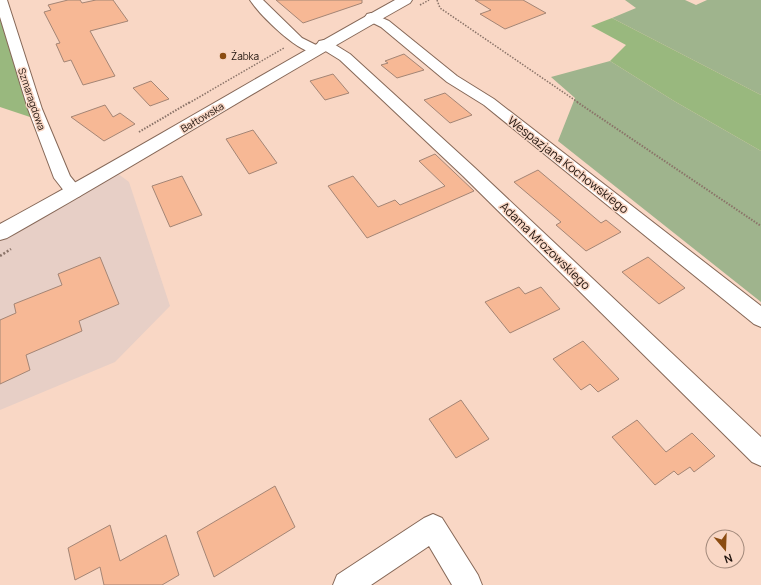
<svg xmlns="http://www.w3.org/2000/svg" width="761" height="585" font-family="Manrope,sans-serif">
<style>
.commercial{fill:#e7cfc6}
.green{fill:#9fb48d}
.forest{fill:#99b87e}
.building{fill:#f7b895;stroke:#a48575}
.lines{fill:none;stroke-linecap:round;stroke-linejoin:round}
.minor-casing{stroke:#866858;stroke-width:2}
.major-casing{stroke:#866858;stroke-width:2}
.path-far2{stroke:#8a7368;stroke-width:1.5;stroke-dasharray:1.5 1.5;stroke-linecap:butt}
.path-far1{stroke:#8a7368;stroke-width:2;stroke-dasharray:1.5 1.5;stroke-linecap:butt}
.path{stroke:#8a7368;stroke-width:2.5;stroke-dasharray:2 2;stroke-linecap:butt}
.minor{fill:#fff;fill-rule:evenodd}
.major{fill:#fff;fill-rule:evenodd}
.poi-dot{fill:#8b4c11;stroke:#f9d7c5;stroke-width:1.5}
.labels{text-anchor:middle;stroke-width:3;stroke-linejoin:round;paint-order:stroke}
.far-poi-label{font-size:10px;fill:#1f130d;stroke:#f9d7c5;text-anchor:start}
.far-street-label{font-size:10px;fill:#1f130d;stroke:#f9d7c5}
.street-label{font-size:12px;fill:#1f130d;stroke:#f9d7c5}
</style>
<rect width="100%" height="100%" fill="#f9d7c5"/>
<path class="commercial" d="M113 170 129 182 170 306 115 362 0 410V233Z"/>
<path class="green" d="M625 0H685L696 5 707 0H761V95L612 18 636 8Z
M610 61 674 101 761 151V302L558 141 575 98 551 77Z"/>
<path class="forest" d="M0 0H1L39 120 0 107Z
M612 18 761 95V151L674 101 610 61 626 45 591 26Z"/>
<path class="building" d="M68 0H80L82 3 96 0H113L128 21 90 31 115 76 83 85 71 60 64 62 56 44 60 43 44 12 51 10 48 5Z
M276 0H362V3L303 23Z
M475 0H523L546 13 505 29 480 14 491 10Z
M404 54 424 70 397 78 381 65 388 63 385 61Z
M333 74 349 93 325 100 310 81Z
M151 81 169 99 150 106 133 88Z
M445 93 472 115 450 123 424 100Z
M105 105 113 117 120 113 135 124 104 141 71 117Z
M253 130 277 163 249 174 226 139Z
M435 154 474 191 367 238 328 186 353 176 378 207 395 200 400 205 445 186 419 161Z
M538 170 601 223 606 220 621 232 586 251 556 225 561 222 514 182Z
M182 176 202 215 170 227 152 186Z
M100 257 119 304 79 321 82 331 26 355 30 370 0 384V320L16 313 14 304 62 285 58 274Z
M648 257 685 288 659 304 622 272Z
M519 287 525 294 541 287 560 309 510 333 485 302Z
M583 341 619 379 598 392 590 384 581 390 553 359Z
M461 400 489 439 456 458 429 419Z
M637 420 666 452 692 433 715 456 694 472 690 467 678 475 674 471 655 485 612 437Z
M275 486 295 527 214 577 197 532Z
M110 525 120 561 166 535 179 575 162 585H104L100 567 75 580 68 548Z"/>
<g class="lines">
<g class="minor-casing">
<path id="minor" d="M0 0H7L42 109 70 176 83 192 80 196 74 198 68 196 54 178 28 109 0 17Z
M250 0H263L302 38 320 47 322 50 320 53C301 57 260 15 250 0Z
M371 13 389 21 457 76 494 99 761 306V327L754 324 484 105 447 82 381 27 367 20 365 17 367 14Z
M324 40 329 41 350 54 475 168 761 437V466L752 462 463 176 340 60 319 47 317 44 319 41Z
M433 514 442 518 478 575 482 585H452L429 546 371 585H333L337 575 424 518Z"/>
</g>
<g class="major-casing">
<path id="major" d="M395 0H412L410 3C274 79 142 162 7 238L0 240V224C133 152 263 73 395 0Z"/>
</g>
<path class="path-far2" d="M437 0 440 8 579 103
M420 5 429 0
M189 103 284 48"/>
<path class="path-far1" d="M577 102 761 226
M139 132 190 102"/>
<path class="path" d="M0 256 11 249"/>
<use href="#minor" class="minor"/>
<use href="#major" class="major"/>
</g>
<circle class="poi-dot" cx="223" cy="56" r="4"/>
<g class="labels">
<g class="far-poi-label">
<text x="231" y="60">Żabka</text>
</g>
<g class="far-street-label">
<text transform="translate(32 99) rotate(71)" y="4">Szmaragdowa</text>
<text transform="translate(202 117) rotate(-31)" y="4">Bałtowska</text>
</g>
<g class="street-label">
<text transform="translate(568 165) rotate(38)" y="4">Wespazjana Kochowskiego</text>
<text transform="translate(545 246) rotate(44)" y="4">Adama Mrozowskiego</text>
</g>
</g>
<g transform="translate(725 549) rotate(161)"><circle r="19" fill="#f9d7c5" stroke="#a2897b"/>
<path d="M0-3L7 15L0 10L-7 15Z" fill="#8b4c11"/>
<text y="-6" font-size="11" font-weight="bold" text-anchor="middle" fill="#1f130d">N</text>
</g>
</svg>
